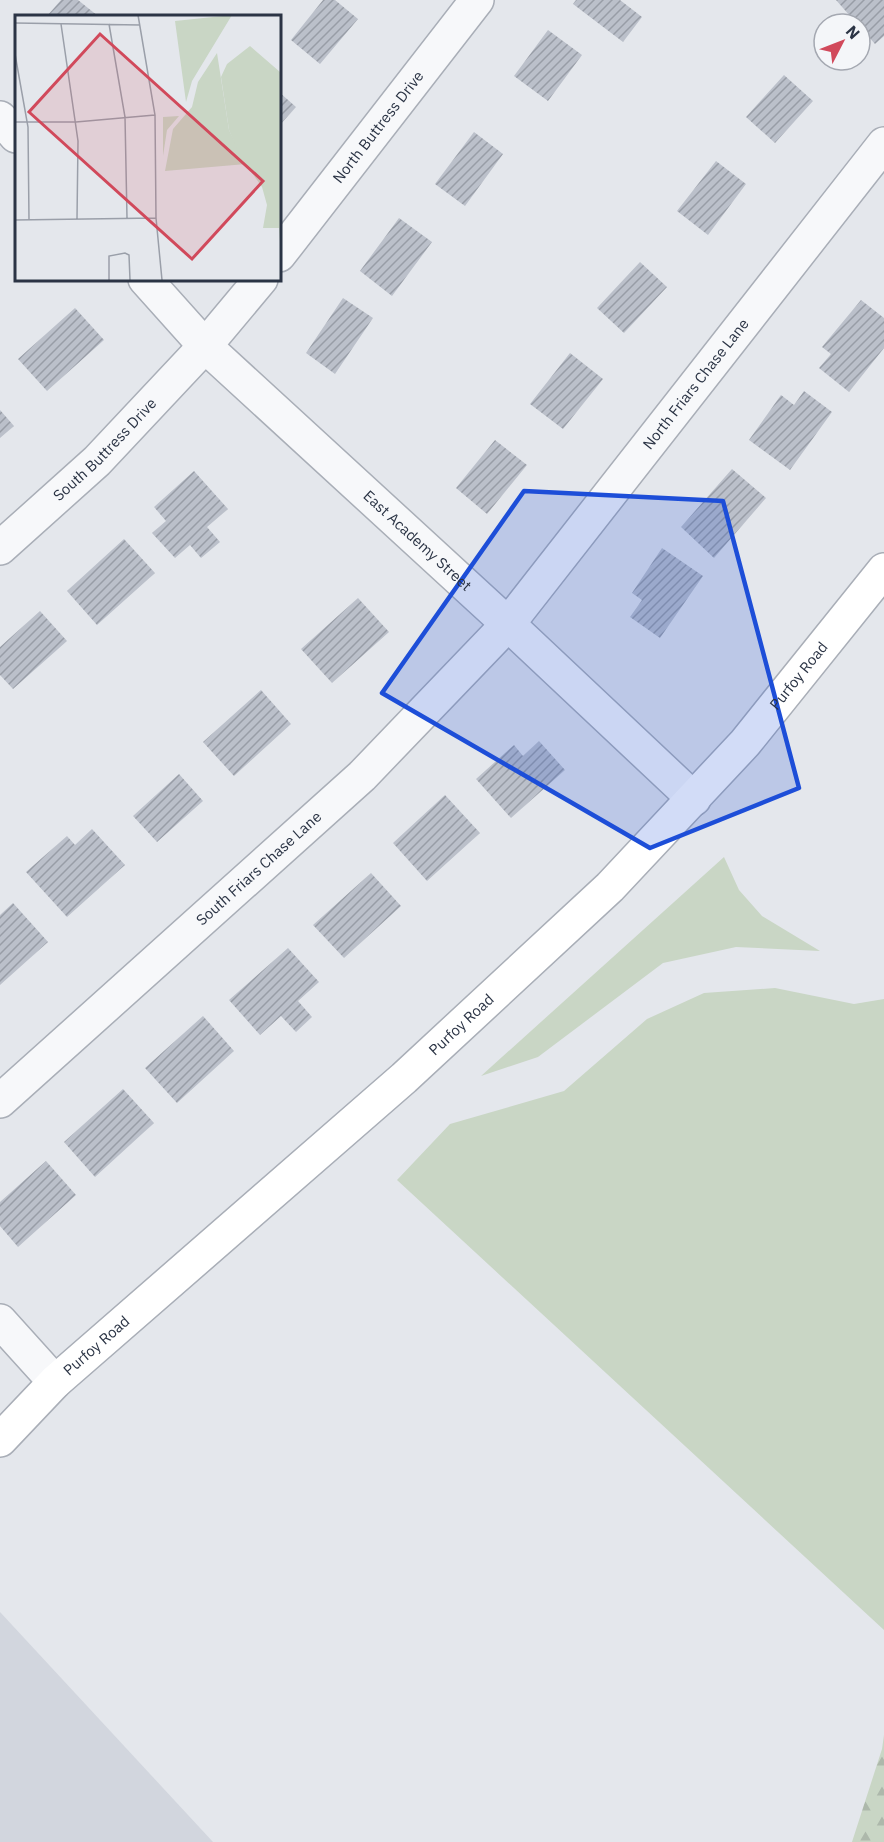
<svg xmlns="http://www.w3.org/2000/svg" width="884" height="1842" font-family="'IBM Plex Sans',sans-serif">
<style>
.built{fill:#d2d6de}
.grass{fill:#c9d6c5}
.forest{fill:url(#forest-firs)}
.building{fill:url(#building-hatch)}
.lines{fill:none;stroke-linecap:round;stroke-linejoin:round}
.street-casing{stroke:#a9aeb7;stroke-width:36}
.secondary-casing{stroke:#a9aeb7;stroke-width:36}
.street{stroke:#f7f8fa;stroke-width:33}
.secondary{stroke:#fff;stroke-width:33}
.marked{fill:#1d4ed8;fill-opacity:0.2;stroke:#1d4ed8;stroke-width:4.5;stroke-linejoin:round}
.labels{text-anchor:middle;stroke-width:4.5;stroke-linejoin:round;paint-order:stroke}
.street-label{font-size:15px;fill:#2b3445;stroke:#f4f6f9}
.inset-road{fill:none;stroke:#9a9fa9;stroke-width:1.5}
.view{fill:#d1495b;fill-opacity:0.15;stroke:#d1495b;stroke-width:3}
.inset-edge{fill:none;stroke:#2b3445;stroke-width:3}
</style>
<defs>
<pattern id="forest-firs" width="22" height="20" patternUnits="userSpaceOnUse" patternTransform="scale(1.5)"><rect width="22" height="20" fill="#c9d6c5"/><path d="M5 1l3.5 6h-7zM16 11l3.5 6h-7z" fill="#adb8ab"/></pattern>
<pattern id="building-hatch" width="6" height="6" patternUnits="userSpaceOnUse" patternTransform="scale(1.5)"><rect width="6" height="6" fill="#bbc0ca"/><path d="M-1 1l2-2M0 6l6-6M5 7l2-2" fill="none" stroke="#989da6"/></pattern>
</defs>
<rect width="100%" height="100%" fill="#e4e7ec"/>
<path class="built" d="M0 1612 213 1842H0Z"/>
<path class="grass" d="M724 857 739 890 762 916 820 951 736 947 663 963 538 1057 481 1076Z
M775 988 854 1004 884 999V1630L397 1180 450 1124 564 1091 647 1019 704 993Z"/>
<path class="forest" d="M884 1735V1842H852L882 1749Z"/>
<path class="building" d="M61 0H78L98 16H47Z
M323 0H335L358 19 320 64 291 40Z
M576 0H620L642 17 623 42 573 4Z
M836 0H884V36L875 44 860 27V24H857Z
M548 30 582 55 548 101 514 76Z
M784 75 813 101 775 143 746 117Z
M279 92 296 107 279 126Z
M474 132 503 154 465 206 435 184Z
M716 161 746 184 708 235 677 211Z
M399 218 432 242 392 296 360 271Z
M640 262 667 287 624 333 597 308Z
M343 298 373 318 335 374 306 353Z
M861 300 884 318V348L849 392 819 368 831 354 822 347Z
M75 308 104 340 47 391 18 359Z
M570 353 603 379 563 429 530 404Z
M804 391 832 412 790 470 749 440 781 395 794 405Z
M0 410 14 426 0 438Z
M495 440 527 465 487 514 456 488Z
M732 469 766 498 714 558 681 527Z
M194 471 228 509 207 527 220 542 201 558 190 545 175 558 152 533 166 521 154 507Z
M124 539 155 573 97 625 67 591Z
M662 548 703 576 660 638 630 617 642 600 632 593Z
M358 598 389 632 332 683 301 649Z
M40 611 67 641 13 689 0 675V647Z
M261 690 291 724 234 776 203 742Z
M539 741 565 770 511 818 476 779 514 745 523 756Z
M179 774 203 801 157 842 133 816Z
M445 795 480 833 427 881 393 843Z
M92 829 125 865 67 917 26 872 67 836 75 845Z
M371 873 401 906 344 958 313 925Z
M13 903 48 942 0 985V915Z
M288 948 319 982 298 1001 312 1017 296 1032 281 1016 260 1035 229 1000Z
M203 1016 234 1051 177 1103 145 1068Z
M123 1089 154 1123 95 1177 64 1142Z
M46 1161 76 1195 18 1247 0 1226V1202Z"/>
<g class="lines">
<g class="street-casing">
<g id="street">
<path d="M0 118 16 136"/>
<path id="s1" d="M279 255 477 0"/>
<path id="s2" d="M145 279 205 346 508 624 694 799"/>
<path id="s3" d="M0 548 97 461 205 346 261 279"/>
<path id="s4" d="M0 1101 362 776 508 624 884 144"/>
<path d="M0 1321 55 1382"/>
</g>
</g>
<g class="secondary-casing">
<g id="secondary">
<path id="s5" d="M0 1440 55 1382 404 1078 610 887 745 743 884 570"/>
</g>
</g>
<use href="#street" class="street"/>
<use href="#secondary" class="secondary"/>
</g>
<path class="marked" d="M524 491 723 501 799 788 650 848 382 693Z"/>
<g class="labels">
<g class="street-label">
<text dy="5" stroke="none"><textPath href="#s1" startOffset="162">North Buttress Drive</textPath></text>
<text dy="5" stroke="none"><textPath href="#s4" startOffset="1002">North Friars Chase Lane</textPath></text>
<text dy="5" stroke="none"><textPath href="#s3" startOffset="144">South Buttress Drive</textPath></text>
<text dy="5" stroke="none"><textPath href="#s2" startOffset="378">East Academy Street</textPath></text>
<text dy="5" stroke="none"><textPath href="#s5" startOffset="1107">Purfoy Road</textPath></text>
<text dy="5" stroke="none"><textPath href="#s4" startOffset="348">South Friars Chase Lane</textPath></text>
<text dy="5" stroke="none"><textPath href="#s5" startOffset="621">Purfoy Road</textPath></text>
<text dy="5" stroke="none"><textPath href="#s5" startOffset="135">Purfoy Road</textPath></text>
</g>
</g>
<g transform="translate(15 15)">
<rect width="266" height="266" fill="#e4e7ec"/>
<path d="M217 0 177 66 171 87 160 6ZM202 38 214 115 231 149 150 156 158 114 177 92 183 67ZM164 101 152 115 148 141V102Z" fill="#c9d6c5"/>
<path d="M235 31 265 57V226L264 213H248L252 190 247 172 225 141 214 115 206 62 212 49Z" fill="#c9d6c5"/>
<path class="inset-road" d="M123 0 140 100 141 203 147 265M0 8 125 10M46 9 63 126 62 204M94 9 110 102 112 203M0 39 13 112 14 205M0 107H61L140 100M0 205 141 203M94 265V241L110 238 114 240 115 265"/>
<path class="view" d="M85 19 248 166 177 244 14 97Z"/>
<rect width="266" height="266" class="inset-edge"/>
</g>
<g transform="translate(842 42) rotate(48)"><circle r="28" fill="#f4f6f9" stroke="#a4a8b1" stroke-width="1.5"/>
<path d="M0-4.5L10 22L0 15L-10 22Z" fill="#d1495b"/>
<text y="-9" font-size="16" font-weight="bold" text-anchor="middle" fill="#2b3445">N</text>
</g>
</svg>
